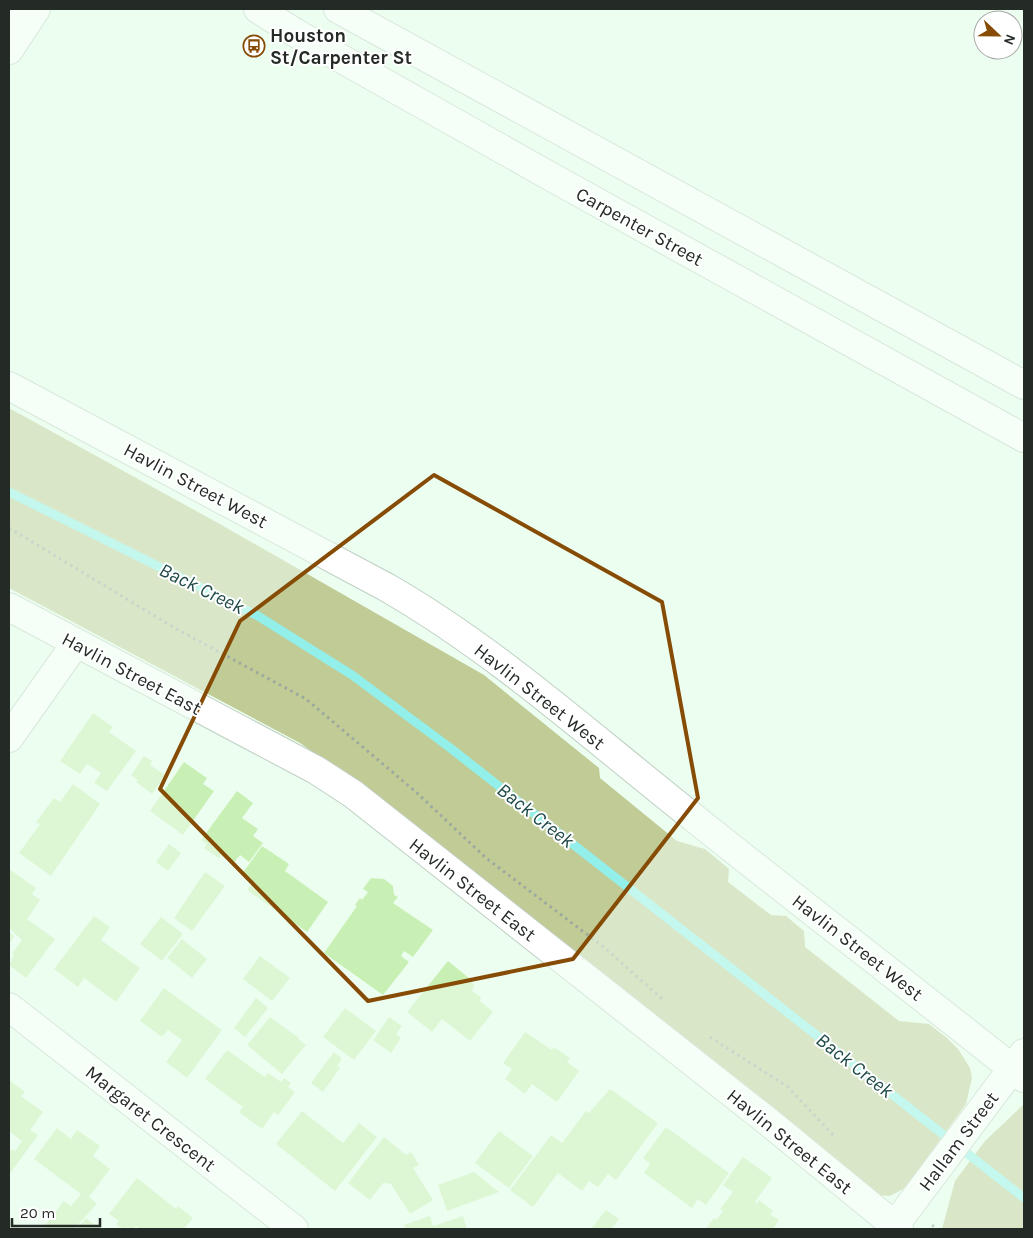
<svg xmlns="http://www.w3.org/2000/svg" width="1033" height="1238" font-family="Karla,sans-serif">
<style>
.green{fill:#c1cb96}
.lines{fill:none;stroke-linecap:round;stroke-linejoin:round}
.stream{stroke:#93efe9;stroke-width:9}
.building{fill:#c9f0b4}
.minor-casing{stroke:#becfc2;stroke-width:30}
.path{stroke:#9ba99e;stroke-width:3;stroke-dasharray:2.5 4;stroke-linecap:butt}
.minor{stroke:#fff;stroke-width:28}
.marked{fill:none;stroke:#864b04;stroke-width:4;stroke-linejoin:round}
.labels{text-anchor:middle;stroke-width:4;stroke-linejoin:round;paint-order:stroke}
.poi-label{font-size:19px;font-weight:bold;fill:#242b26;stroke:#fff;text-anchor:start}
.street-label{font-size:19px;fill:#242b26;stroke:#fff}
.water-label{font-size:20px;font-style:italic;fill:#214c49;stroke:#fff}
</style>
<rect width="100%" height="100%" fill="#ecfef0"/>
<path class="green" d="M9 408 218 523 484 675 599 768 600 778 677 841 705 849 729 869 728 882 771 915 786 916 804 931 805 947 899 1021 929 1024 947 1038 958 1049 970 1068 972 1078 966 1104 905 1188 890 1196 875 1195 394 809 300 743 9 588Z
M1024 1104V1229H942L955 1181 985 1141Z"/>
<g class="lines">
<path class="stream" d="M9 492 258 616 352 675 449 747 1024 1198"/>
</g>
<path class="building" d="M93 713 113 727 109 732 136 751 107 791 94 783 101 773 87 764 80 774 60 761Z
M144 756 152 761 150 765 165 775 152 794 136 782 138 780 131 775Z
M184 762 207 778 203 784 214 791 183 835 150 811Z
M73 784 100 804 51 876 19 853 40 824 36 822 54 798 60 802Z
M237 791 253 803 242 818 258 829 253 836 263 843 249 862 240 855 233 864 221 855 219 858 204 848 207 844 201 840Z
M169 844 181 853 168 871 156 862Z
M262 846 289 864 285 871 328 902 307 932 247 890 253 882 242 874Z
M9 869 36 888 32 894 40 900 27 919 55 939 26 978 9 965 14 955 12 954 22 940 9 928Z
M205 872 225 886 192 931 174 918Z
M371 878 384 879 393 886 394 895 398 897 393 903 433 930 413 957 404 951 401 956 409 962 383 995 324 953 357 906 355 905 360 898 362 900 368 892 363 889Z
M94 916 110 927 101 940 140 968 116 1002 84 978 78 987 54 969Z
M161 917 183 934 162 961 140 944Z
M9 932 14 936 9 944Z
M182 939 207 959 192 978 167 958Z
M260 956 290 978 272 1001 243 979Z
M448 961 470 979 474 985 472 991 481 997 480 1001 493 1012 470 1041 442 1019 432 1032 407 1012Z
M164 988 222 1030 187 1078 166 1062 182 1040 168 1030 162 1037 140 1021Z
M256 998 268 1008 245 1037 234 1028Z
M345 1008 376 1031 354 1060 323 1037Z
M270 1017 299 1038 298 1039 306 1045 282 1074 247 1045Z
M389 1017 402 1026 396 1034 401 1038 391 1053 373 1040Z
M525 1032 552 1050 554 1047 570 1058 567 1062 579 1071 557 1102 532 1084 525 1094 505 1079 512 1069 503 1063Z
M227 1050 265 1077 268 1073 281 1082 284 1078 291 1083 288 1087 295 1092 278 1115 274 1112 262 1129 239 1112 243 1107 205 1079Z
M334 1052 342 1059 337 1066 340 1068 323 1092 311 1083Z
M9 1080 25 1092 21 1096 43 1112 30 1130 38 1135 9 1175V1153L12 1149 15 1151 22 1141 9 1131Z
M610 1089 658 1123 616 1180 608 1174 598 1187 589 1181 582 1191 558 1173 533 1207 510 1190 551 1135 562 1143 586 1111 589 1113Z
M302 1111 343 1143 359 1123 377 1137 335 1191 276 1144Z
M666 1127 729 1173 706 1205 698 1199 692 1208 644 1173 650 1164 643 1158Z
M57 1128 71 1139 77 1130 100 1146 93 1156 110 1169 89 1197 97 1204 74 1229 43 1228 64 1201 71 1206 81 1194 34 1159Z
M499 1131 533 1156 509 1188 475 1163Z
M384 1137 406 1155 411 1152 419 1165 413 1168 433 1200 410 1214 391 1184 383 1183 370 1200 348 1183Z
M743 1157 772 1178 755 1202 757 1204 759 1200 773 1211 770 1214 779 1220 773 1229H706L714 1218 716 1220 723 1211 720 1209 733 1192 723 1185Z
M474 1172 499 1192 447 1211 438 1185Z
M137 1178 176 1209 178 1206 193 1218 184 1229H140L136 1226 133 1229 126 1227 123 1229 116 1224 119 1221 109 1214Z
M606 1210 619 1219 611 1229H591Z
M430 1216 433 1226 463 1216 467 1229H406L404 1225Z
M86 1218 100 1229H77Z
M9 1220 22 1229H9Z"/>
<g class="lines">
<g class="minor-casing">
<path id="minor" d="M258 9 294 32 555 179 1024 438
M338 9 1024 385
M9 15 12 9
M9 50 36 9
M9 386 386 587C494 649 587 733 684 810 796 900 912 988 1024 1078
M9 607 316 770 353 794 771 1124 899 1229
M9 738 76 643
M9 1007 294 1229
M892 1229 1024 1053"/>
</g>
<path class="path" d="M9 528 173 627 306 699 416 792 486 858 605 948 662 999
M710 1037 788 1087 833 1135
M932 1225 937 1229"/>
<use href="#minor" class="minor"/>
</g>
<path d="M0 0H1033V1238H0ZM434 475 662 602 698 798 573 959 368 1001 160 789 240 621Z" fill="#ecfef0" fill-opacity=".55" fill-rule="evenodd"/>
<path class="marked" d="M434 475 662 602 698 798 573 959 368 1001 160 789 240 621Z"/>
<defs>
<g id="bus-ring" transform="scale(1.125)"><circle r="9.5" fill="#fff" stroke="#864b04" stroke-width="1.5"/><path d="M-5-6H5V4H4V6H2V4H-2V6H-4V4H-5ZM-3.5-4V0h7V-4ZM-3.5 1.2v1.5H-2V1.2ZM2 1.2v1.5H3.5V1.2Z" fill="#864b04"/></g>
</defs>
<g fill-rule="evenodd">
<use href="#bus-ring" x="254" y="46"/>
</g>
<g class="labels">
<g class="poi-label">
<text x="270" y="42">Houston<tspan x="270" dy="22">St/Carpenter St</tspan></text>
</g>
<g class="street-label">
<text transform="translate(640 226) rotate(29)" y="7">Carpenter Street</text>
<text transform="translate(196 485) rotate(28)" y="7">Havlin Street West</text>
<text transform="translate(132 673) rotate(28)" y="7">Havlin Street East</text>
<text transform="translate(540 696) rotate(38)" y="7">Havlin Street West</text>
<text transform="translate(473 889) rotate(38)" y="7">Havlin Street East</text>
<text transform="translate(858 947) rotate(38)" y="7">Havlin Street West</text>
<text transform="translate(151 1118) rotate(38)" y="7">Margaret Crescent</text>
<text transform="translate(790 1141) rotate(39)" y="7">Havlin Street East</text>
<text transform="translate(958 1141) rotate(-53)" y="7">Hallam Street</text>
</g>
<g class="water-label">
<text transform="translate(202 588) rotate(26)" y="7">Back Creek</text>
<text transform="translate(536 815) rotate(38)" y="7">Back Creek</text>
<text transform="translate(855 1065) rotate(38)" y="7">Back Creek</text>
</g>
</g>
<rect width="1033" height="1238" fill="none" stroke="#242b26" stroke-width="20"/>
<g transform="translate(998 35) rotate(112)"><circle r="24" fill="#ffffff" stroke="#a7aaa8"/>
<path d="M0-4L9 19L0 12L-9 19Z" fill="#864b04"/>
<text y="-8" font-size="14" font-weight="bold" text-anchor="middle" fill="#242b26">N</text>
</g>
<path d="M12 1218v8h88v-8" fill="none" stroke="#242b26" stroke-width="2.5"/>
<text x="20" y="1218" font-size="15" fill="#242b26" stroke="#ffffff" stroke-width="4" paint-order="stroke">20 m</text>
</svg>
